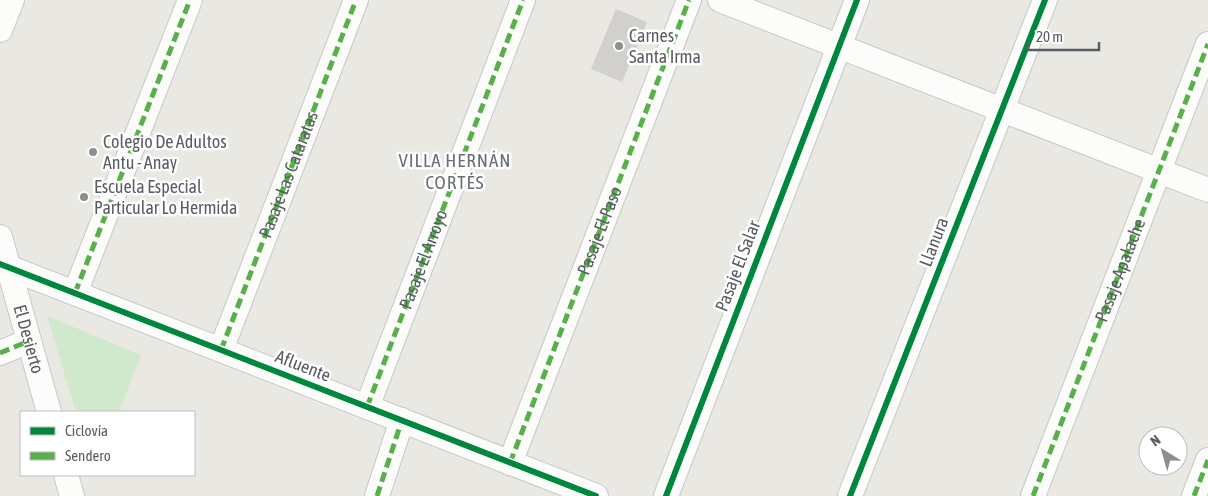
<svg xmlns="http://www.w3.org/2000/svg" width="1208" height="496" font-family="'Asap Condensed',sans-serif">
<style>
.green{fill:#d0e8cb}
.building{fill:#d1d0cc}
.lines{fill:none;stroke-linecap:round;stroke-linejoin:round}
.minor-casing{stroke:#c7c7c7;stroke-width:26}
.minor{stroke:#fcfcfb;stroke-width:24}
.quiet{stroke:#58b04a;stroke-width:5;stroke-dasharray:10 5;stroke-linecap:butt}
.cycleway-casing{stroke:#fff;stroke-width:9}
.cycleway{stroke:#00873e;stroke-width:6}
.poi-dot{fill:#8b8e8f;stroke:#fff;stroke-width:2}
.labels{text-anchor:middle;stroke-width:5;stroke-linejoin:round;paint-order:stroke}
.poi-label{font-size:18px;fill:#585d62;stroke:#fff;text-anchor:start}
.street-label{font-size:18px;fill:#585d62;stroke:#fff}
.neighbourhood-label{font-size:19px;letter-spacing:1px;fill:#696f74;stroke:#fff}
</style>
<rect width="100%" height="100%" fill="#eae8e2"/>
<path class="green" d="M47 316 141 355 119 412H76Z"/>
<path class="building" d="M616 9 647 22 622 82 591 69Z"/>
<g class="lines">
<g class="minor-casing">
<g id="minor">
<path d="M720 0 1208 190"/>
<path d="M0 30 12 0"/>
<path id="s1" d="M0 237 49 412"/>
<path d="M0 264 596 496"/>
<path d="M75 293 190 0"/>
<path id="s2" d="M221 350 356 0"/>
<path d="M0 353 29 341"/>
<path id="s3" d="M367 407 523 0"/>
<path id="s4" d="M510 463 689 0"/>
<path d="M66 475 72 496"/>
<path d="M377 496 402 420"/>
<path d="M666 496 857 0"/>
<path d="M850 496 1045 0"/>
<path d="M1033 496 1208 44"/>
<path d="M1194 496 1208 460"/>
</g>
</g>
<use href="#minor" class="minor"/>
<g class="quiet">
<path d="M75 293 190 0"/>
<path d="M221 350 356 0"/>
<path d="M0 353 29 341"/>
<path d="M367 407 523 0"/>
<path d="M510 463 689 0"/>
<path d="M377 496 402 420"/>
<path id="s5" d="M1033 496 1208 44"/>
<path d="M1194 496 1208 460"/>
</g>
<g class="cycleway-casing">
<path id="cycleway" d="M0 264 596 496
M666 496 857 0
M850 496 1045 0"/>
</g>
<use href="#cycleway" class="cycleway"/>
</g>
<g class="poi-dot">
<circle cx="619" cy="46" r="5"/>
<circle cx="93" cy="152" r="5"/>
<circle cx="84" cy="197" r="5"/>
</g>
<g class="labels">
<g class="poi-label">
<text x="629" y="42">Carnes<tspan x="629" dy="21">Santa Irma</tspan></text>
<text x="103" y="148">Colegio De Adultos<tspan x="103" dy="21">Antu - Anay</tspan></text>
<text x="94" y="193">Escuela Especial<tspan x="94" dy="21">Particular Lo Hermida</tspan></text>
</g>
<g class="street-label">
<text dy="6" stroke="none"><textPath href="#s2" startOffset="188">Pasaje Las Cataratas</textPath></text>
<text dy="6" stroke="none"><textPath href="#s4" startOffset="249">Pasaje El Paso</textPath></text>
<text transform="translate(934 242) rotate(-69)" y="6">Llanura</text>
<text dy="6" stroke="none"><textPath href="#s3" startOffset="158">Pasaje El Arroyo</textPath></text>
<text transform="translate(738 266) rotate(-69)" y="6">Pasaje El Salar</text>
<text dy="6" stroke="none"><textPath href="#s5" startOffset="242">Pasaje Apalache</textPath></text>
<text dy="6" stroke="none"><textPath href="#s1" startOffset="106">El Desierto</textPath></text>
<text transform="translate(303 366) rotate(21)" y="6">Afluente</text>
</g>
<g class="neighbourhood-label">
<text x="455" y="167">VILLA HERNÁN<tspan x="455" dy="22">CORTÉS</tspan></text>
</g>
</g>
<rect x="20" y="411" width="175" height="65" fill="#ffffff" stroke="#bcbec0"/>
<rect x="30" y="427" width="25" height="8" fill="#00873e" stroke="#bcbec0"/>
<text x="65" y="436" font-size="15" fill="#585d62">Ciclovía</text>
<rect x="30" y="452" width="25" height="8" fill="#58b04a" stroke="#bcbec0"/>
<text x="65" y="461" font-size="15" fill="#585d62">Sendero</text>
<g transform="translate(1163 451) rotate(323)"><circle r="24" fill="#ffffff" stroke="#bcbec0"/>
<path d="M0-4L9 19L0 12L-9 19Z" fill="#8b8e8f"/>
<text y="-8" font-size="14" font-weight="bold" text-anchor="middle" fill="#585d62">N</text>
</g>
<path d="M1028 42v8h71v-8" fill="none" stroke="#585d62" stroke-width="2.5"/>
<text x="1036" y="42" font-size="15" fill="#585d62" stroke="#ffffff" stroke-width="4" paint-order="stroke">20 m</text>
</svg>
